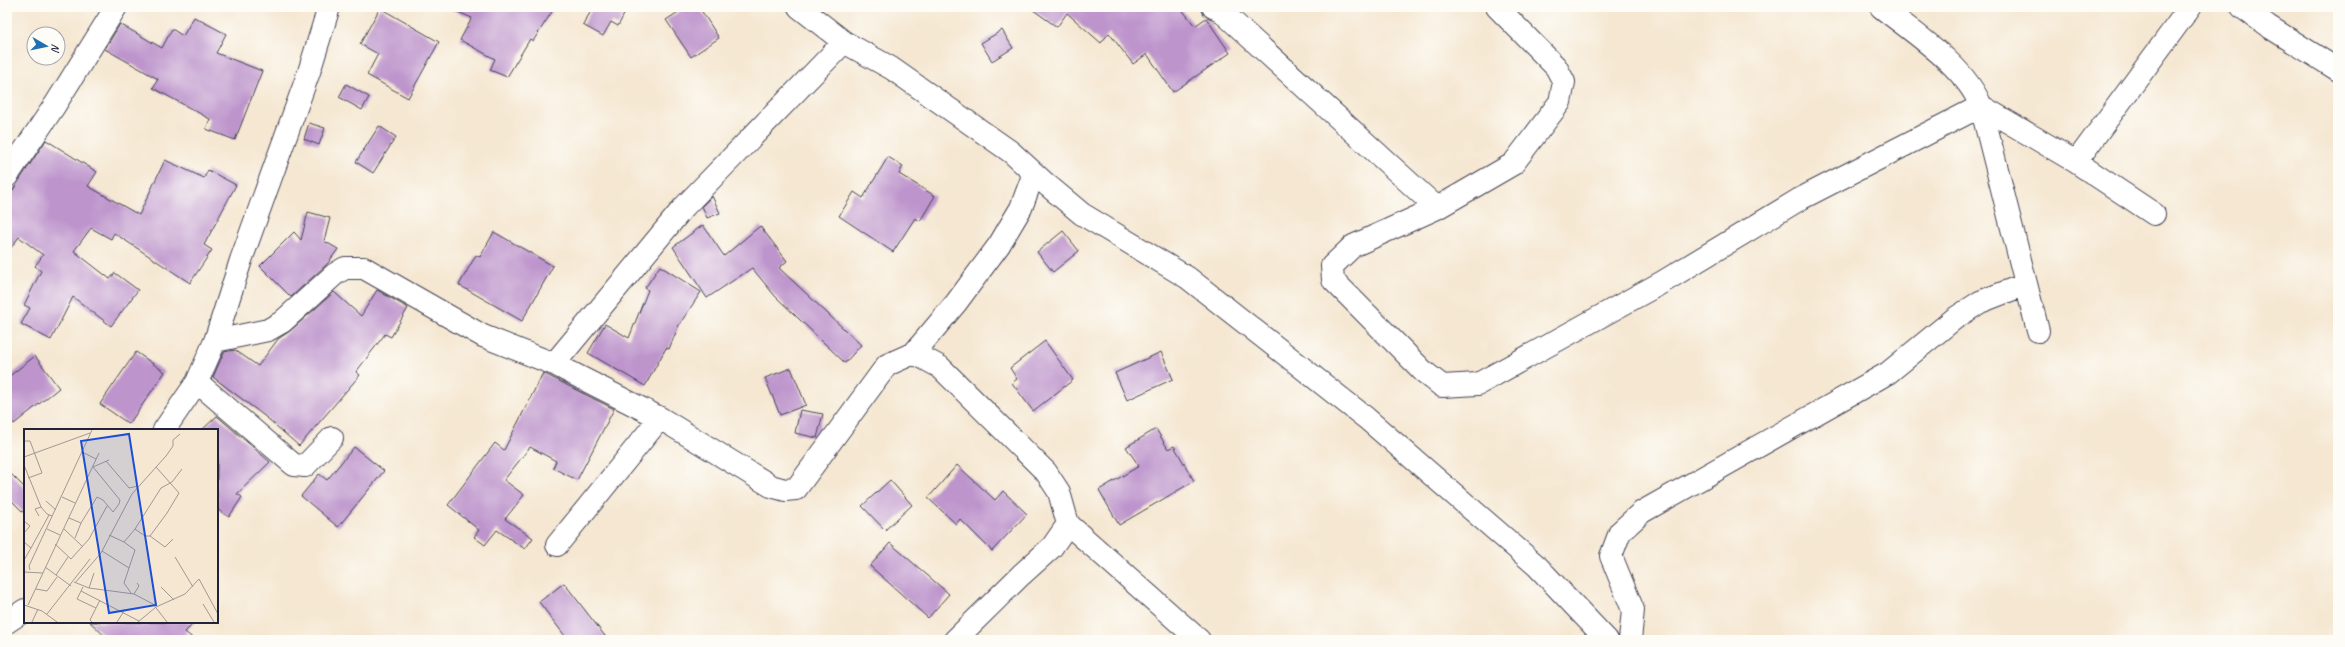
<svg xmlns="http://www.w3.org/2000/svg" width="2345" height="647" font-family="Caveat,sans-serif">
<style>
.building{fill:#bd94cc}
.lines{fill:none;stroke-linecap:round;stroke-linejoin:round}
.minor-casing{stroke:#424052;stroke-width:24}
.minor{stroke:#fff;stroke-width:22}
.inset-road{fill:none;stroke:#a19895;stroke-width:1}
.view{fill:#1d4ed8;fill-opacity:0.15;stroke:#1d4ed8;stroke-width:2}
.inset-edge{fill:none;stroke:#22223b;stroke-width:2}
</style>
<rect width="100%" height="100%" fill="#fdfcf7"/>
<filter id="ink" filterUnits="userSpaceOnUse"><feTurbulence type="fractalNoise" baseFrequency=".025" numOctaves="2"/><feDisplacementMap in="SourceGraphic" scale="8" xChannelSelector="R" yChannelSelector="G"/><feConvolveMatrix kernelMatrix="1 2 1 2 8 2 1 2 1" color-interpolation-filters="sRGB"/></filter>
<filter id="wash" filterUnits="userSpaceOnUse"><feTurbulence type="fractalNoise" baseFrequency=".012" numOctaves="4" result="noise"/><feDisplacementMap in="SourceGraphic" scale="16" xChannelSelector="R" yChannelSelector="G"/><feGaussianBlur stdDeviation="0.9" result="paint"/><feColorMatrix in="noise" values="0 0 0 0 0 0 0 0 0 0 0 0 0 0 0 0 0 1.4 0 .05"/><feComposite in="paint" operator="in"/></filter>
<g filter="url(#wash)">
<rect width="100%" height="100%" fill="#f5e7d1"/>
<g id="blocks">
<path class="building" d="M446 7H555L533 41 530 39 507 77 490 70 495 59 460 40 472 18Z
M583 7H628L618 26 611 22 603 36 583 25 591 11Z
M686 7H699L719 38 691 57 666 20Z
M1029 7H1180L1195 26 1206 18 1230 53 1173 92 1147 54 1133 64 1109 33 1101 43 1067 13 1057 27Z
M380 8 439 42 408 98 367 75 378 54 360 44Z
M194 17 226 34 216 53 262 71 235 140 206 129 210 119 153 88 158 79 105 49 120 24 162 48 172 29 183 36Z
M1002 30 1013 48 992 61 981 43Z
M346 84 369 97 362 110 339 97Z
M309 123 325 128 319 145 304 139Z
M379 126 396 137 373 173 356 162Z
M46 140 97 172 88 186 139 215 165 160 204 178 208 170 236 185 204 245 212 250 190 283 114 233 111 239 91 228 74 251 110 279 115 273 138 290 111 326 73 297 51 340 21 324 30 308 24 305 41 271 35 266 43 255 19 237 7 253V199Z
M888 157 903 166 899 174 935 196 920 221 915 218 893 252 839 216 854 192 863 198Z
M712 196 720 213 707 218 702 206Z
M308 212 330 218 324 241 338 249 328 263 291 297 260 266 294 232 301 240Z
M703 225 724 256 760 226 787 261 779 268 861 345 845 363 775 296 752 268 707 298 673 247Z
M1063 231 1079 251 1053 272 1037 252Z
M494 232 553 266 522 321 459 285 476 255 480 257Z
M660 266 701 292 679 325 669 349 666 348 645 386 588 353 605 324 629 338 648 290 645 288Z
M377 290 408 308 391 337 385 334 356 372 360 375 299 446 267 418 213 377 224 352 235 350 258 366 278 339 290 331 334 292 361 316Z
M1045 341 1073 380 1033 411 1012 383 1017 379 1010 368Z
M136 352 165 372 129 424 100 404Z
M1161 352 1173 379 1127 400 1115 373Z
M35 356 59 388 14 424 7 415V378Z
M791 368 806 405 780 415 765 378Z
M543 373 614 409 577 480 553 468 556 461 530 447 504 480 524 495 505 519 533 538 525 549 497 530 485 545 474 537 479 530 448 505 495 443 504 450Z
M800 410 823 414 817 438 795 433Z
M217 416 270 462 237 494 242 497 229 517 217 509V430H202Z
M1156 429 1168 449 1174 446 1194 481 1119 525 1099 490 1139 466 1126 447Z
M354 447 384 471 338 527 301 496 319 474 327 480Z
M957 465 995 500 1003 491 1027 514 992 551 960 519 956 524 928 498Z
M7 470 25 488V514L7 496Z
M890 480 912 505 885 530 862 506Z
M890 543 949 594 928 618 870 566Z
M564 583 608 640H568L539 602Z
M90 622H195L185 632 195 640H109Z"/>
</g>
</g>
<g filter="url(#ink)">
<use href="#blocks" fill-opacity="0" stroke="#424052" stroke-width="1"/>
<g class="lines">
<g class="minor-casing">
<path id="minor" d="M799 7 844 42 891 68 1011 152 1046 184 1082 214 1188 278 1366 418 1537 566 1607 640
M1213 7 1220 10 1437 208
M1497 7 1556 67 1564 82 1560 102 1513 164 1437 208 1353 246 1332 266 1333 280 1423 371 1442 386 1478 384 1661 283 1800 199 1981 106 2038 331
M1881 7C1915 34 1965 66 1981 106L2076 162 2154 214
M2242 7 2268 26 2338 70
M2076 162 2190 7
M7 176 55 105 116 7
M215 341 268 330 282 322 335 274 345 268H364L483 336 554 364 660 418 771 486 785 490 796 489 887 365 914 353
M554 364 684 207 844 42
M197 382 294 465 305 466 332 438
M164 430 197 382 215 341 241 260 309 72 329 7
M1068 524 1199 640
M557 545 660 418
M7 622 25 610
M955 640 1021 575 1052 547 1068 524 1059 492 1046 472 940 367 914 353 956 303 999 245 1021 208 1034 173
M1630 640 1633 610 1611 556 1620 532 1642 512 1888 373 1954 319 1980 302 2026 284"/>
</g>
<use href="#minor" class="minor"/>
</g>
</g>
<g transform="translate(24 429)">
<rect width="194" height="194" fill="#f5e7d1"/>
<path class="inset-road" d="M0 12H6L18 44 4 49M58 23 72 30M0 28 66 4M82 32 105 59 114 57M0 36 17 78 23 85 28 87M38 68 51 74M22 72 32 81M15 87 11 80 17 78M45 89 57 94 73 68 79 71 89 83 95 75 96 71 69 38 85 31M0 92 6 97 0 104M23 100 36 106M40 100 59 118M111 100 137 59 148 53 158 40M85 106 100 113 111 100 121 107H126L143 84 155 64 132 38M126 107 141 118 149 110M51 109 57 94M0 113 7 119 0 131M100 113 111 121 100 154 107 164M31 115 47 130 65 110 83 77M7 119 25 86M78 122 105 139M151 128 169 158M21 138 47 157M6 141 5 137 68 1M0 143 19 144M32 146 44 128M50 153 65 159 110 165 129 175 143 193M51 154 77 124 108 65 142 27 149 17V11L156 5M59 158 57 162 115 192M137 158 150 171M65 159 70 144M12 160 23 162 33 148M57 162 53 170 72 179M110 165 115 157 113 154M179 175 190 193M0 176 18 182 33 193M4 176 75 24M23 185 66 130M8 193 14 180M68 193 66 191 76 171M93 193 100 182M114 193 132 178 161 165 175 150 194 185"/>
<path class="view" d="M105 5 132 176 85 184 57 12Z"/>
<rect width="194" height="194" class="inset-edge"/>
</g>
<rect width="2345" height="647" fill="none" stroke="#fdfcf7" stroke-width="24"/>
<g transform="translate(46 46) rotate(99)"><circle r="19" fill="#fdfcf7" stroke="#a5a5ac"/>
<path d="M0-3L7 15L0 10L-7 15Z" fill="#1f6fb2"/>
<text y="-6" font-size="11" font-weight="bold" text-anchor="middle" fill="#22223b">N</text>
</g>
</svg>
